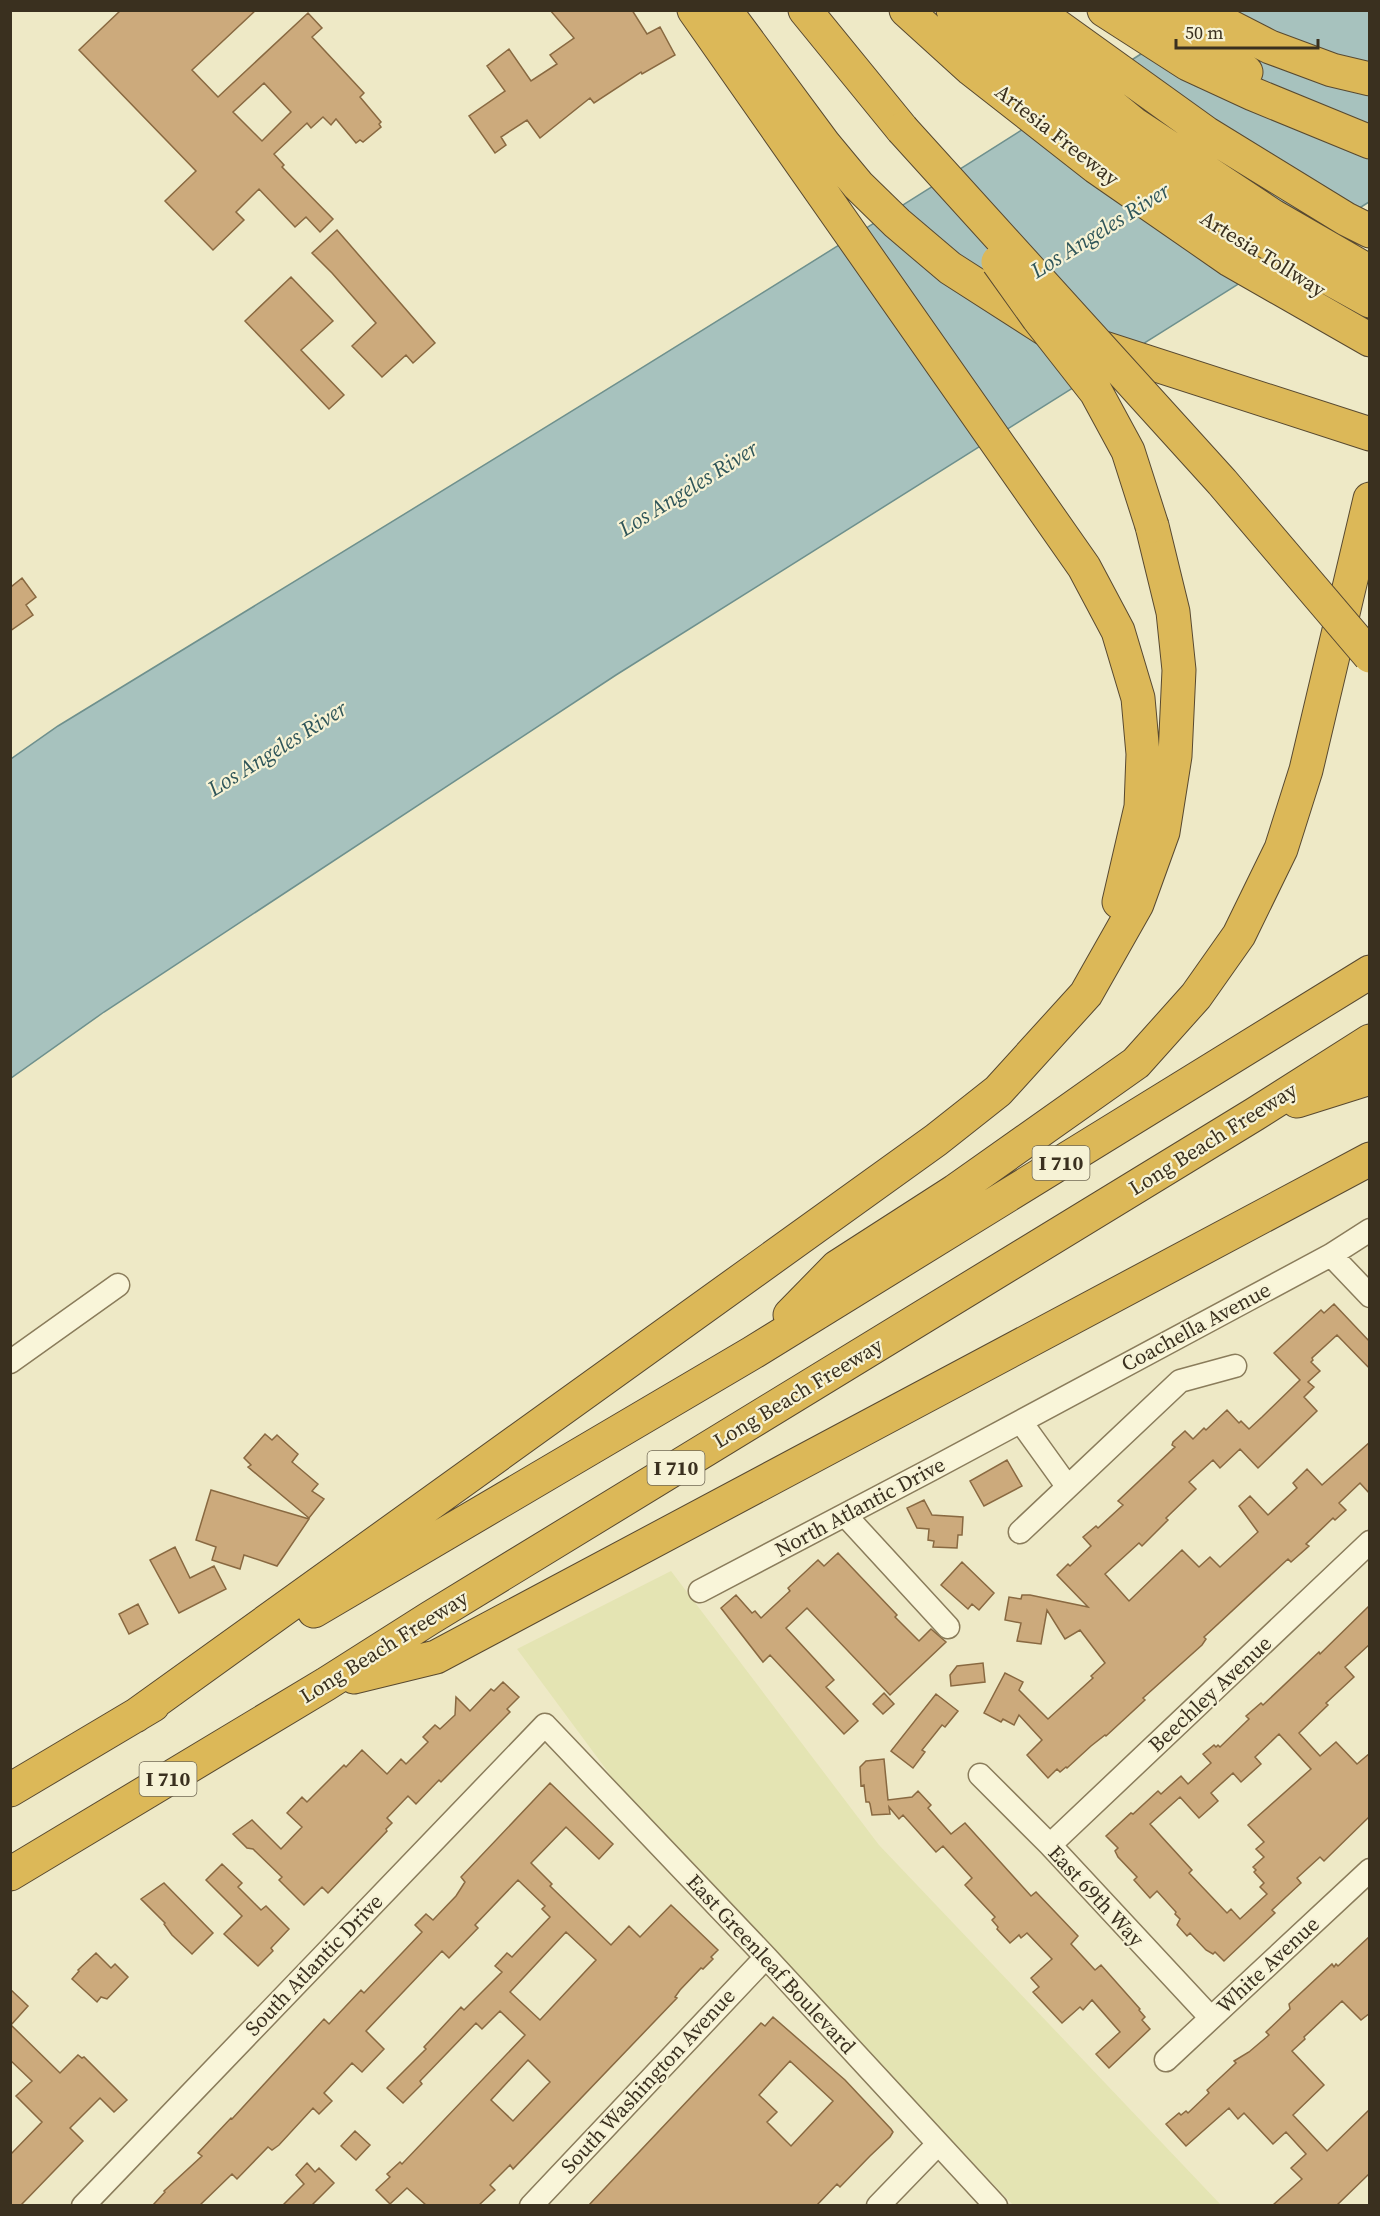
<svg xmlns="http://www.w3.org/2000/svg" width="1380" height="2216" font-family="'Source Serif 4',serif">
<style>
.farmland{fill:#e4e4b3}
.water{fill:#a7c2be;stroke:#6e908d;stroke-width:1.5}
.building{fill:#ccaa7c;stroke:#896941;stroke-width:1.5;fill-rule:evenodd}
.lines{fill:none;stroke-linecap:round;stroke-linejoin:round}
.minor-casing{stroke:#8a7c5b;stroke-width:25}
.motorway-casing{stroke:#584930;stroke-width:35}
.minor{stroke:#f9f5d9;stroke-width:22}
.motorway{stroke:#dcb858;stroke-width:33}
.motorway-bridge-casing{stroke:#584930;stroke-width:35;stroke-linecap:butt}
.motorway-bridge{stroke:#dcb858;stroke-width:33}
.labels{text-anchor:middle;stroke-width:4.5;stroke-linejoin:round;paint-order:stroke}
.shield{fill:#f6f2d5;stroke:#726a56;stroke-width:1.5}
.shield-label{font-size:20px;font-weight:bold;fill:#3a301f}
.street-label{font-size:21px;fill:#3a301f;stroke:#f6f2d5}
.water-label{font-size:22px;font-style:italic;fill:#2f5559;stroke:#f6f2d5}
</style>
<rect width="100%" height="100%" fill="#eee9c6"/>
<path class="farmland" d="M671 1571 879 1845 1221 2205H1013L631 1803 517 1649Z"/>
<path class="water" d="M1208 11H1369V202L616 675 104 1012 11 1078V759L58 726C443 491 829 255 1208 11Z"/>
<path class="building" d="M121 10H256L192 70 218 97 308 13 322 28 312 37 364 93 360 97 381 122 379 124 381 127 363 142 360 140 356 143 336 119 331 125 323 117 311 128 307 123 274 154 284 165 282 167 333 219 320 232 306 217 295 227 259 189 236 212 244 220 213 250 165 201 196 171 79 50ZM264 83 291 112 262 141 233 112Z
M550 10H632L647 34 660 27 675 55 642 74 641 72 594 103 590 98 540 138 527 120 501 137 506 145 495 153 469 116 505 91 487 66 509 49 531 81 557 64 550 55 574 38Z
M337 230 435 343 413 363 406 355 382 377 352 346 376 323 332 273 312 253Z
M291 277 333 321 301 350 344 395 329 409 245 321Z
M22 578 36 597 26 605 33 615 10 631V585L12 586Z
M1334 1304 1370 1342V1369L1337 1335 1312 1358 1313 1360 1311 1362 1320 1371 1308 1382 1314 1387 1304 1397 1317 1411 1258 1468 1240 1449 1220 1468 1213 1460 1189 1482 1196 1489 1166 1518 1168 1520 1142 1546 1139 1543 1105 1574 1129 1601 1182 1550 1199 1567 1210 1557 1220 1567 1258 1532 1239 1506 1250 1496 1268 1515 1297 1488 1293 1483 1307 1469 1322 1485 1370 1442V1494L1360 1483 1339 1503 1346 1510 1335 1520 1333 1518 1306 1544 1309 1546 1291 1562 1288 1559 1204 1637 1206 1639 1202 1645 1143 1698 1145 1700 1106 1736 1105 1735 1091 1746 1067 1768 1066 1767 1060 1772 1057 1769 1048 1778 1027 1755 1042 1740 1019 1715 1014 1725 1003 1719 1001 1722 984 1713 1005 1673 1023 1682 1019 1690 1048 1719 1093 1678 1091 1676 1105 1663 1080 1630 1065 1639 1047 1610 1041 1644 1017 1641 1021 1623 1005 1620 1009 1597 1021 1599 1022 1595H1030L1088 1607 1057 1575 1068 1564 1070 1566 1091 1546 1083 1537 1096 1526 1098 1528 1123 1505 1118 1501 1175 1447 1172 1445 1173 1442 1185 1431 1193 1439 1204 1428 1206 1430 1227 1410 1239 1423 1241 1421 1249 1429 1262 1417 1300 1380 1274 1353 1321 1310 1324 1313Z
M265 1434 272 1440 277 1435 289 1446 298 1454 292 1462 318 1484 312 1491 324 1499 309 1518 248 1467 251 1465 244 1458Z
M1007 1460 1022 1486 984 1506 970 1481Z
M211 1490 309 1519 277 1566 244 1555 240 1569 212 1560 216 1547 196 1540Z
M924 1500 932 1515 963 1517 962 1535H958L957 1548 933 1547 934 1541 928 1540 929 1529 917 1528 907 1508Z
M175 1547 190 1578 214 1566 226 1589 179 1613 150 1560Z
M838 1553 897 1615 895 1617 919 1641 931 1629 946 1642 890 1695 807 1608 786 1628 834 1680 826 1687 858 1721 844 1734 770 1655 763 1662 721 1608 736 1595 752 1613 755 1611 761 1618 790 1591 788 1588 818 1560 824 1566Z
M962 1562 994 1593 979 1610 972 1604 968 1609 941 1585Z
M138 1604 148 1624 129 1634 119 1614Z
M1370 1605V1644L1345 1667 1354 1677 1326 1703 1328 1705 1299 1733 1320 1756 1336 1742 1357 1764 1370 1753V1816L1326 1859 1324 1861 1320 1857 1297 1878 1301 1883 1272 1910 1275 1913 1224 1961 1215 1952 1213 1954 1206 1950 1190 1933 1187 1936 1177 1925 1180 1919 1175 1914 1176 1912 1157 1891 1150 1898 1134 1880 1137 1877 1118 1857 1115 1851 1118 1848 1106 1836 1131 1813 1133 1814 1158 1791 1161 1794 1181 1776 1188 1784 1211 1763 1203 1754 1214 1745 1216 1747 1218 1745 1220 1747 1249 1719 1246 1716 1261 1703 1263 1705 1319 1652 1320 1654ZM1279 1734 1311 1769 1248 1825 1264 1842 1256 1849 1264 1857 1253 1867 1256 1870 1254 1872 1264 1883 1260 1887 1267 1894 1240 1919 1231 1909 1227 1913 1189 1873 1192 1870 1150 1824 1180 1797 1199 1818 1218 1801 1211 1793 1233 1773 1241 1782 1261 1764 1255 1757Z
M983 1663 985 1682 951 1686 950 1675 957 1666Z
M503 1682 519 1697 507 1709 510 1712 441 1782 439 1780 416 1804 408 1796 387 1818 392 1823 386 1829 387 1831 328 1893 322 1887 304 1905 279 1880 282 1877 253 1849 247 1848 233 1834 252 1820 281 1849 302 1827 287 1813 302 1797 307 1802 344 1765 346 1767 362 1750 387 1774 401 1759 406 1764 428 1742 423 1737 435 1725 440 1729 455 1715 456 1697 470 1711 491 1689 494 1691Z
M884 1693 894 1704 883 1714 873 1704Z
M936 1694 958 1711 945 1727 942 1725 922 1750 925 1752 913 1768 891 1751Z
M884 1759 888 1800 912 1797 918 1791 931 1805 928 1808 951 1834 965 1823 1031 1896 1036 1892 1078 1936 1071 1944 1095 1970 1101 1965 1140 2009 1139 2010 1145 2017 1142 2020 1150 2029 1109 2068 1096 2054 1120 2032 1092 2000 1083 2010 1080 2007 1062 2023 1033 1992 1039 1987 1031 1978 1052 1959 1027 1933 1021 1938 1019 1935 1010 1943 997 1929 998 1927 992 1920 995 1917 965 1885 972 1878 943 1846 936 1852 903 1815 899 1819 889 1807 890 1814 872 1815 870 1804 869 1802H866L864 1785 861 1786 860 1767 866 1761Z
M550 1783 613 1844 599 1859 566 1827 531 1863 552 1884 550 1886 611 1945 629 1926 640 1937 671 1905 718 1950 711 1957 713 1959 703 1969 701 1968 680 1990 675 1997 677 1998 513 2169 510 2165 490 2185 495 2190 479 2205H426L407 2188 390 2204 376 2190 390 2177 387 2174 400 2162 402 2164 525 2035 500 2011 482 2029 476 2023 420 2081 422 2084 403 2103 387 2088 426 2049 424 2047 461 2007 464 2010 502 1972 495 1966 507 1953 512 1957 550 1917 542 1909 545 1906 518 1880 475 1925 478 1928 449 1958 442 1951 366 2031 384 2049 362 2072 352 2063 324 2093 332 2101 319 2114 313 2108 279 2145 272 2150 268 2147 237 2179 232 2174 200 2205H153L165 2192 164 2191 202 2156 198 2153 231 2118 232 2119 324 2019 329 2024 361 1990 364 1993 422 1932 415 1925 426 1914 433 1920 456 1896 465 1882 461 1877ZM566 1932 596 1960 540 2020 510 1992ZM528 2060 550 2082 513 2121 491 2100Z
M222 1864 242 1883 238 1887 261 1910 266 1906 289 1929 271 1948 273 1951 258 1966 224 1934 242 1916 206 1880Z
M164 1883 213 1933 192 1954 172 1935 164 1924 165 1923 141 1899Z
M1370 1936V2013L1361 2020 1342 2001 1304 2037 1305 2039 1292 2051 1324 2085 1293 2115 1327 2151 1370 2109V2173L1337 2205H1273L1302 2179 1291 2168 1306 2154 1286 2132 1273 2144 1244 2113 1238 2119 1229 2108 1186 2146 1166 2124 1179 2113 1181 2115 1186 2111 1188 2113 1209 2093 1207 2090 1236 2063 1234 2061 1249 2052 1269 2035 1266 2032 1290 2009 1289 2004 1332 1964 1334 1967 1336 1964 1338 1966Z
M96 1953 111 1968 115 1964 128 1977 107 1999 101 1997 97 2002 72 1979 79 1971 78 1970Z
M10 1989 28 2006 11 2025 60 2073 78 2055 82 2058 84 2057 127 2100 114 2112 100 2098 70 2128 83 2141 21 2205H10V2155L42 2122 16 2096 32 2081 10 2060Z
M773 2017 845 2080 891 2129 893 2132 890 2137 870 2156 840 2187 837 2184 817 2205H589L761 2023 765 2026ZM790 2061 833 2101 791 2146 767 2122 777 2112 759 2095Z
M355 2131 370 2145 356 2160 341 2146Z
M307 2163 315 2172 319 2168 334 2183 312 2205H283L304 2184 296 2175Z"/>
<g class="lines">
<g class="minor-casing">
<path id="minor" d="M1331 1255 1370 1296
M10 1362 118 1285
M1021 1422 1067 1486
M845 1515 948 1627
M1020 1532 1180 1381 1235 1366
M700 1591 934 1468 1331 1255 1370 1230
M980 1775 1050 1845 1211 2018
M1050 1845 1370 1542
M1166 2060 1370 1870
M83 2206 545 1725 766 1957 996 2206
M531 2206 766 1957
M878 2206 938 2144"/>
</g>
<g class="motorway-casing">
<path id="motorway" d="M694 10 1084 567 1118 631 1138 698 1143 754 1141 807 1119 902
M725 10 824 144 858 185 897 223 950 268 1045 329 1370 434
M805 10 902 129
M906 10 971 69 1096 167 1230 260 1370 340
M953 10C976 30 999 51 1022 70 1130 157 1248 235 1370 301
M995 10 1134 124 1273 216 1370 272
M1035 10 1206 133 1346 219 1370 231
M1104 10 1188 64 1253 94 1370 142
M1154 10 1246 72
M1198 10 1270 47 1332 70 1370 79
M1297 1101 1370 1078
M790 1315 837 1267 955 1191 1136 1063 1196 996 1239 935 1281 849 1306 770 1370 499
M314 1611 752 1353 1370 972
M354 1677 436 1657 1370 1159
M135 1716 936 1140 998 1091 1086 994 1137 904 1163 832 1175 756 1179 670 1173 612 1152 526
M10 1790 153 1705
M10 1874 326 1684 430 1618 1255 1114 1370 1041"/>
</g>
<use href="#minor" class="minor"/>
<use href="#motorway" class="motorway"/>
<g class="motorway-bridge-casing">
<path id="motorway-bridge" d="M902 129 1222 482 1370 656
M998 262 1038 318 1096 392 1128 451 1152 526"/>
</g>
<use href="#motorway-bridge" class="motorway-bridge"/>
</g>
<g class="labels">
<g class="shield">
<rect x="1032.5" y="1146" width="57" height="34" rx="4.5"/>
<rect x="647.5" y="1451" width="57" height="34" rx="4.5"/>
<rect x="139.5" y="1762" width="57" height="34" rx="4.5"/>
</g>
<g class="shield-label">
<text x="1061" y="1170">I 710</text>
<text x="676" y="1475">I 710</text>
<text x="168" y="1786">I 710</text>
</g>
<g class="street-label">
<text transform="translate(1057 135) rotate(38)" y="7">Artesia Freeway</text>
<text transform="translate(1263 254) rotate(32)" y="7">Artesia Tollway</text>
<text transform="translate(1213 1139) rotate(-32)" y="7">Long Beach Freeway</text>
<text transform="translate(1196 1327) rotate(-28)" y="7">Coachella Avenue</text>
<text transform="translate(798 1393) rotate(-31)" y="7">Long Beach Freeway</text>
<text transform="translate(860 1507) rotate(-28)" y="7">North Atlantic Drive</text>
<text transform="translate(384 1647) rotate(-32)" y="7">Long Beach Freeway</text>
<text transform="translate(1210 1694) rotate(-43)" y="7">Beechley Avenue</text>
<text transform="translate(1096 1896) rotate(47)" y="7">East 69th Way</text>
<text transform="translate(771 1964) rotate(47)" y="7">East Greenleaf Boulevard</text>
<text transform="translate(314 1965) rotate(-46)" y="7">South Atlantic Drive</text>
<text transform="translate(1268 1965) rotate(-43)" y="7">White Avenue</text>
<text transform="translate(648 2081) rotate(-47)" y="7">South Washington Avenue</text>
</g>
<g class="water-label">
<text transform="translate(1100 230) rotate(-32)" y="8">Los Angeles River</text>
<text transform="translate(688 488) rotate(-32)" y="8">Los Angeles River</text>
<text transform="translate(277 748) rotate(-32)" y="8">Los Angeles River</text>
</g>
</g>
<rect width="1380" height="2216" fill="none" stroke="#3a301f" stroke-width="24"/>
<path d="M1176 39v9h142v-9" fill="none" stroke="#3a301f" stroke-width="3"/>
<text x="1185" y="39" font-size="18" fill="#3a301f" stroke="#f6f2d5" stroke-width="4.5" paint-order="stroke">50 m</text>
</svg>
